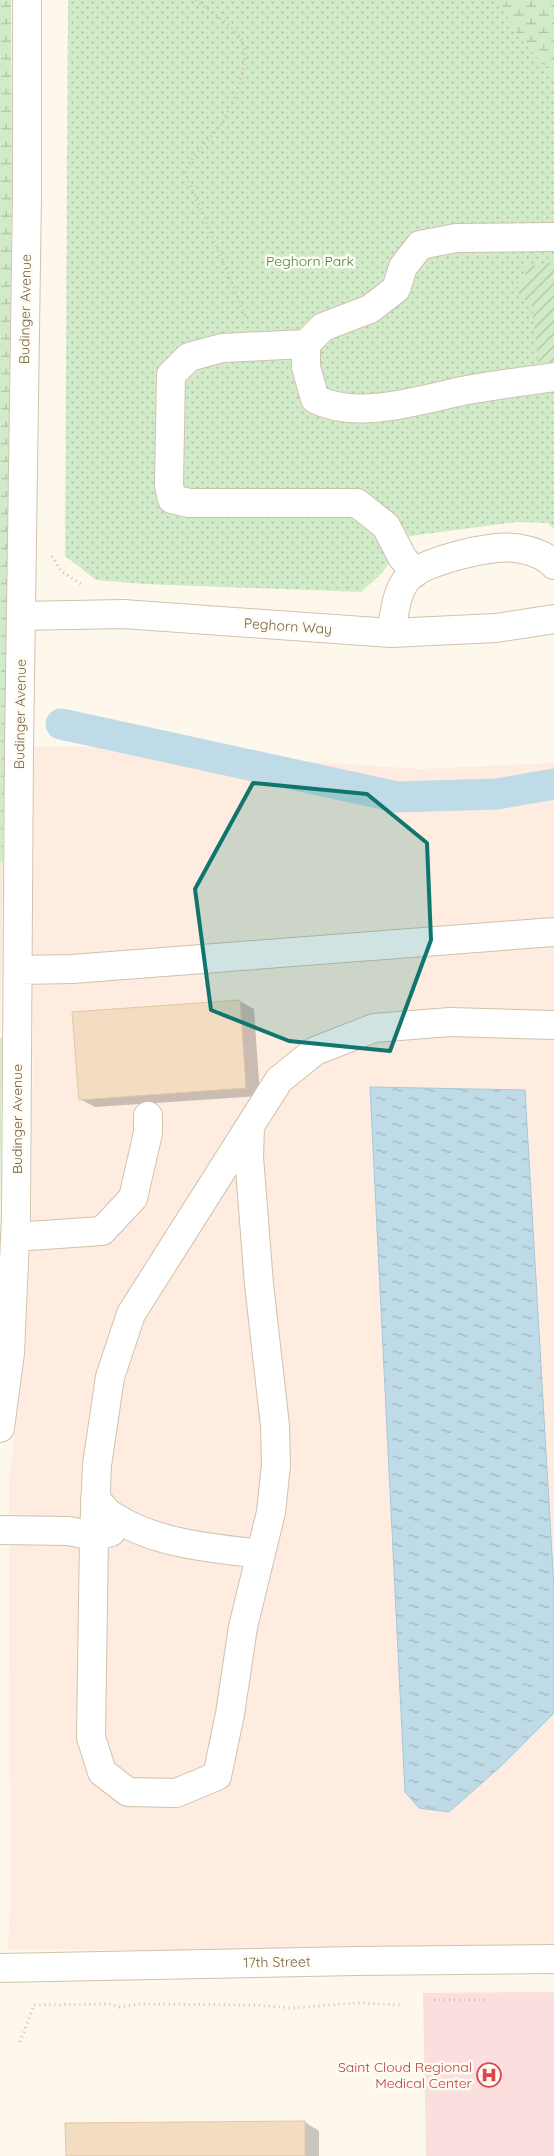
<svg xmlns="http://www.w3.org/2000/svg" width="554" height="2156" font-family="Quicksand,sans-serif">
<style>
.residential{fill:#f4ecd9}
.commercial{fill:#fdecdf}
.medical{fill:#fadfde}
.grass{fill:url(#grass-dots)}
.forest{fill:url(#forest-crowns)}
.wetland{fill:url(#wetland-marsh)}
.garden{fill:url(#garden-furrows)}
.water{fill:url(#water-ripples);stroke:#a5c9d9}
.shadow{fill:#0003}
.lines{fill:none;stroke-linecap:round;stroke-linejoin:round}
.canal{stroke:#bfdbe7;stroke-width:31}
.building{fill:#f2ddc3;stroke:#e5c6a3}
.minor-casing{stroke:#d0c2af;stroke-width:30}
.path{stroke:#d8c0a5;stroke-width:3;stroke-dasharray:1 4;stroke-linecap:butt}
.minor{stroke:#fff;stroke-width:28}
.marked{fill:#0f766e;fill-opacity:0.2;stroke:#0f766e;stroke-width:4;stroke-linejoin:round}
.labels{text-anchor:middle;stroke-width:5;stroke-linejoin:round;paint-order:stroke}
.park-label{font-size:14px;fill:#4d7e44;stroke:#fffcf2}
.street-label{font-size:14px;fill:#79634d;stroke:#fffcf2}
.health-label{font-size:14px;fill:#be3a42;stroke:#fffcf2;text-anchor:end}
</style>
<defs>
<pattern id="grass-dots" width="8" height="8" patternUnits="userSpaceOnUse" patternTransform="scale(1.25)"><rect width="8" height="8" fill="#d1ebc8"/><path d="M2 2h.1M6 6h.1" fill="none" stroke="#aec2a5" stroke-width="1.8" stroke-linecap="round"/></pattern>
<pattern id="forest-crowns" width="20" height="18" patternUnits="userSpaceOnUse" patternTransform="scale(1.25)"><rect width="20" height="18" fill="#d1ebc8"/><path d="M2 6a3 3 0 1 1 6 0M12 15a3 3 0 1 1 6 0" fill="none" stroke="#aec2a5"/></pattern>
<pattern id="wetland-marsh" width="20" height="14" patternUnits="userSpaceOnUse" patternTransform="scale(1.25)"><rect width="20" height="14" fill="#d1ebc8"/><path d="M1 5h8M5 5V1M11 12h8M15 12V8" fill="none" stroke="#aec2a5"/></pattern>
<pattern id="garden-furrows" width="10" height="10" patternUnits="userSpaceOnUse" patternTransform="scale(1.25)"><rect width="10" height="10" fill="#d1ebc8"/><path d="M-1 1l2-2M0 10L10 0M9 11l2-2" fill="none" stroke="#aec2a5"/></pattern>
<pattern id="water-ripples" width="26" height="14" patternUnits="userSpaceOnUse" patternTransform="scale(1.25)"><rect width="26" height="14" fill="#bfdbe7"/><path d="M2 4q2-2 4 0t4 0M15 11q2-2 4 0t4 0" fill="none" stroke="#a0b5bd"/></pattern>
</defs>
<rect width="100%" height="100%" fill="#fdf8eb"/>
<path class="residential" d="M0 861 3 862 0 1038Z"/>
<path class="commercial" d="M34 747H93L420 769 554 763V1589L525 1091 370 1088 500 1767 554 1713V1953L8 1949 10 1907 9 1481 25 1354 32 1216Z"/>
<path class="medical" d="M554 1992V2156H426L423 1993Z"/>
<path class="grass" d="M68 0H554V529L548 523 516 522 410 536 381 574 361 592 144 584 96 580 65 556Z"/>
<path class="forest" d="M0 1038H2L0 1223Z"/>
<path class="wetland" d="M0 0H11L12 193 3 862 0 861Z
M499 0H554V76L518 36Z"/>
<path class="garden" d="M554 262V372L540 374 531 300H520L517 282H527L524 267Z"/>
<path class="water" d="M370 1087 525 1090 554 1589V1713L500 1767 449 1812 419 1808 405 1792Z"/>
<path class="shadow" d="M240 1001 254 1009 260 1096 95 1107 80 1099Z
M305 2122 319 2131V2156H67Z"/>
<g class="lines">
<path class="canal" d="M61 724 397 797 497 794 554 784"/>
</g>
<path class="building" d="M240 1000 246 1088 79 1100 72 1012Z
M305 2121V2156H66L65 2123Z"/>
<g class="lines">
<g class="minor-casing">
<path id="minor" d="M306 344V367L315 399C358 421 422 399 467 390 496 385 525 381 554 377
M415 573 402 557 386 526 357 503H189L172 499 169 485 171 375 189 357 222 348 306 344 323 327 370 309 396 289 403 267 420 245 456 238 554 237
M21 616 123 614 391 633 496 628 554 619
M391 633C394 616 396 591 408 578 422 562 476 550 497 548 516 546 542 551 554 565
M18 970 72 969 554 932
M250 1127 249 1157 259 1284 275 1426 276 1465 271 1512 243 1627 230 1714 217 1776 176 1793 128 1792 102 1772 91 1737 94 1536 97 1465 110 1377 131 1314 279 1080 315 1051 374 1028 450 1022 554 1025
M15 1237 102 1231 133 1198 148 1133V1116
M0 1428 10 1353 16 1216 19 748 27 193V0
M95 1498C100 1503 105 1511 111 1515 154 1544 212 1548 261 1554
M0 1530 68 1531 94 1536 111 1532
M0 1968 356 1961 554 1959"/>
</g>
<path class="path" d="M196 0C208 10 239 29 243 44 250 67 232 108 219 127 207 143 193 153 185 172L247 319
M52 556 61 571 81 584
M434 2000H487
M20 2042 34 2005 109 2004 120 2007 138 2004 253 2005 293 2008 356 2003 402 2005"/>
<use href="#minor" class="minor"/>
</g>
<path class="marked" d="M253 783 367 794 427 843 431 940 390 1051 289 1041 211 1010 195 889Z"/>
<defs>
<g id="hospital-ring" transform="scale(1.25)"><circle r="9.5" fill="#fffcf2" stroke="#e0444e" stroke-width="1.5"/><path d="M-5-5h3v3.5h4V-5h3V5h-3V1.5h-4V5h-3Z" fill="#e0444e"/></g>
</defs>
<g fill-rule="evenodd">
<use href="#hospital-ring" x="489" y="2075"/>
</g>
<g class="labels">
<g class="park-label">
<text x="310" y="266">Peghorn Park</text>
</g>
<g class="street-label">
<text transform="translate(25 309) rotate(-89)" y="5">Budinger Avenue</text>
<text transform="translate(288 626) rotate(4)" y="5">Peghorn Way</text>
<text transform="translate(20 714) rotate(-89)" y="5">Budinger Avenue</text>
<text transform="translate(17 1119) rotate(-90)" y="5">Budinger Avenue</text>
<text transform="translate(277 1962) rotate(-1)" y="5">17th Street</text>
</g>
<g class="health-label">
<text x="472" y="2072">Saint Cloud Regional<tspan x="472" dy="16">Medical Center</tspan></text>
</g>
</g>
</svg>
